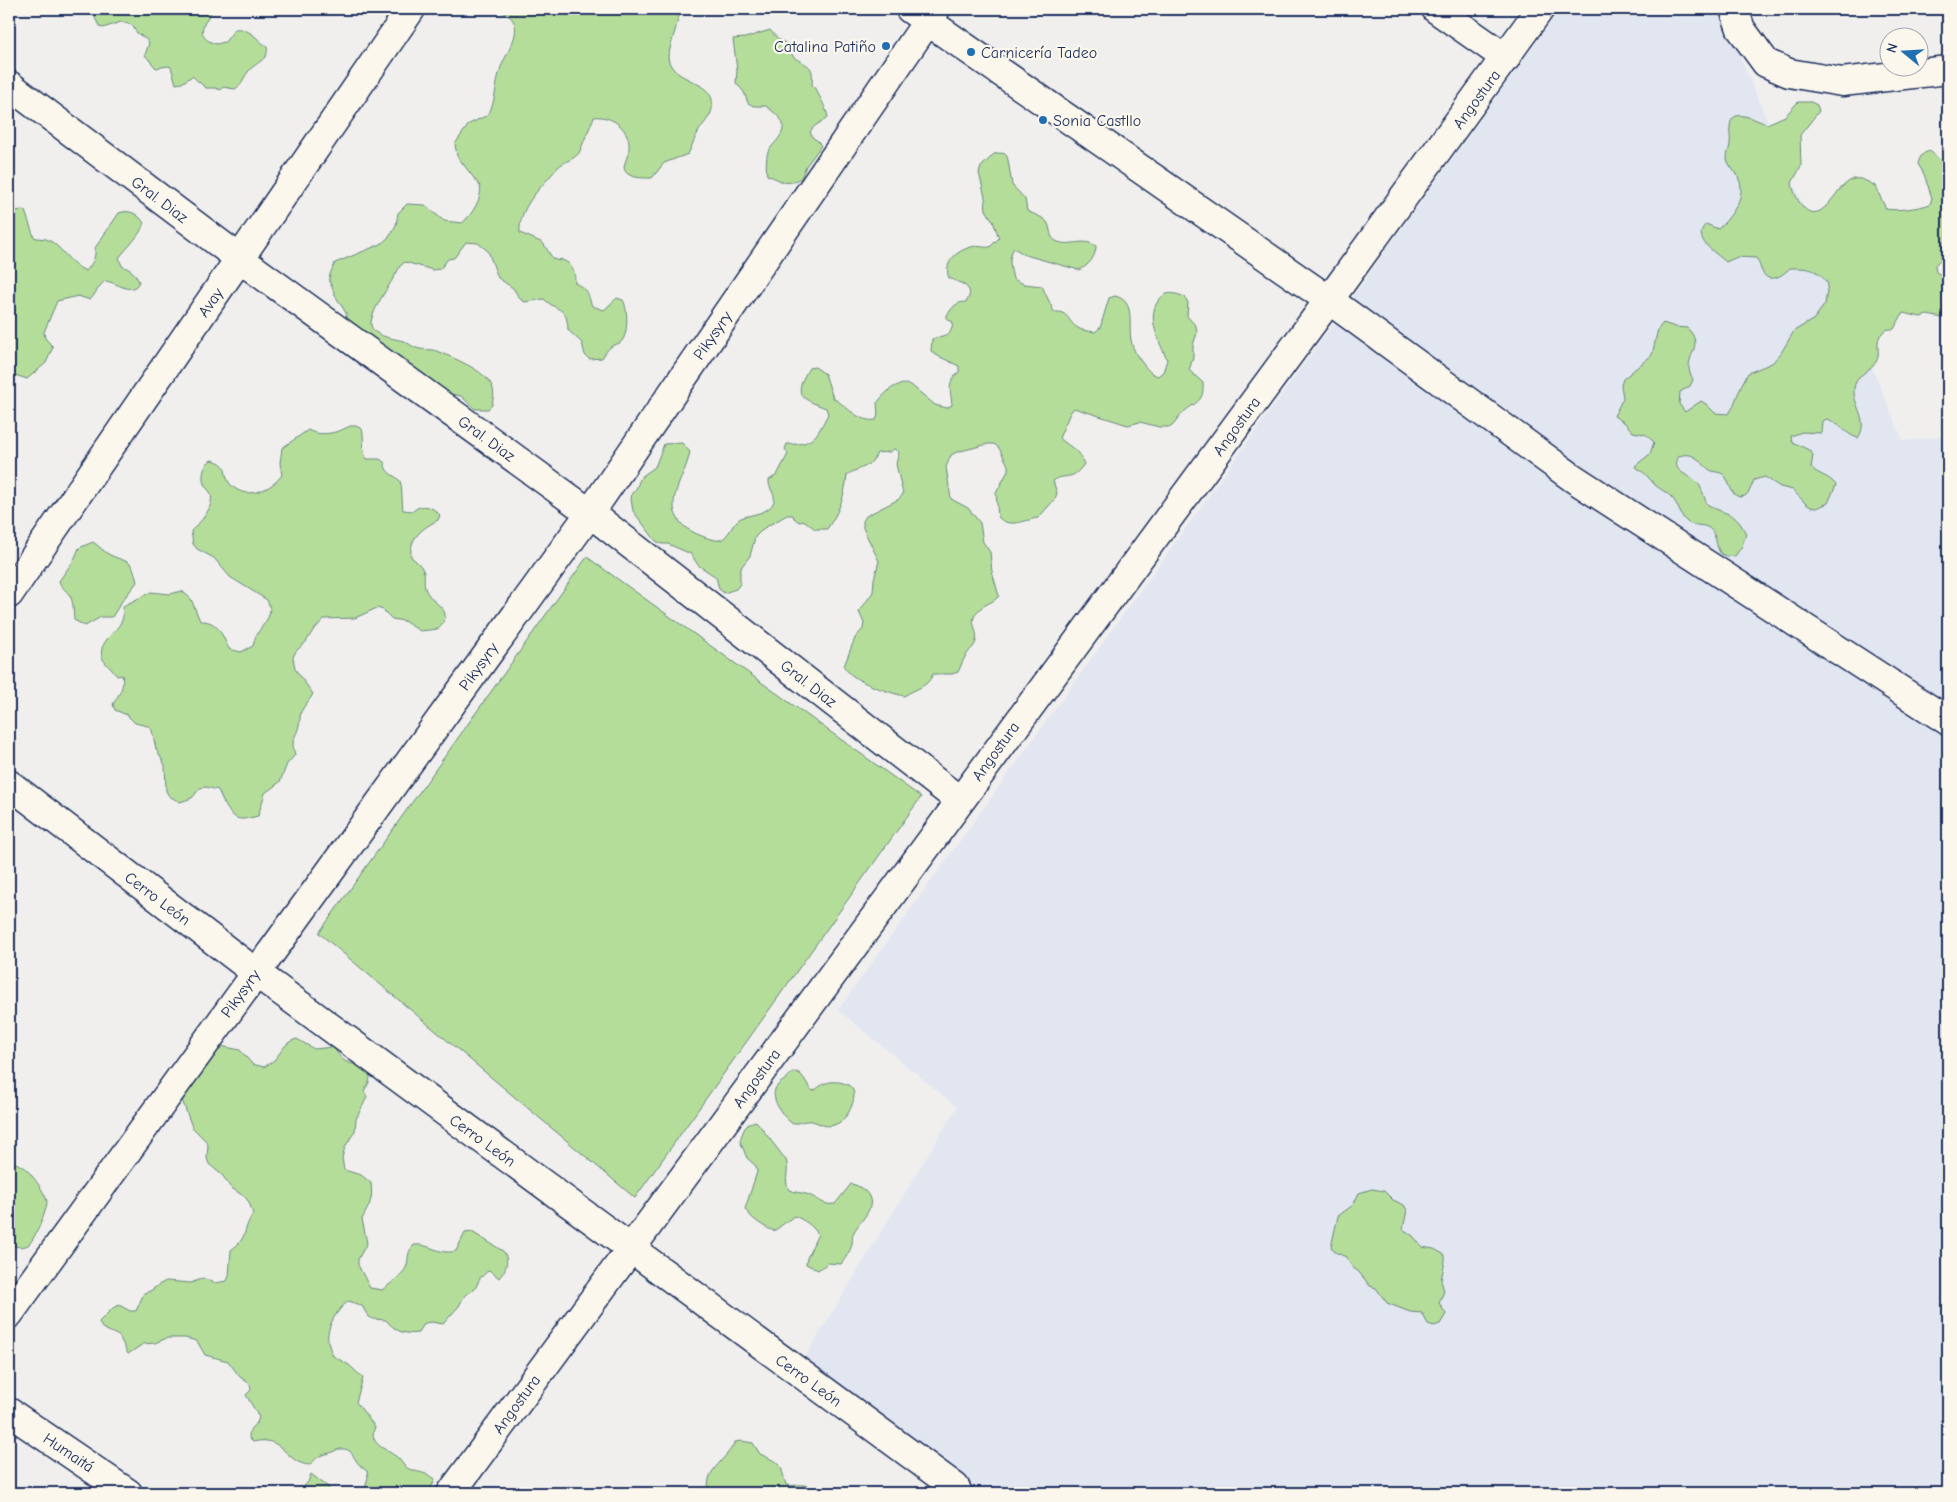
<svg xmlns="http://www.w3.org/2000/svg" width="1957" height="1502" font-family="'Comic Neue',sans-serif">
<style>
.built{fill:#e2e6f1}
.green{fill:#b5dd9a;stroke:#68867c}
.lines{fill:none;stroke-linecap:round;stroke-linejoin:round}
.street-casing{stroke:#1b2f5e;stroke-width:31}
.street{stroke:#fbf7ec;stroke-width:28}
.poi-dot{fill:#1f6fb2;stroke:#fbf7ec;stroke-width:2}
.labels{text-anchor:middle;stroke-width:4.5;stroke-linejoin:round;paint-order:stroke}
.poi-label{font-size:16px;fill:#1b2f5e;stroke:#fbf7ec;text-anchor:start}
.street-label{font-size:16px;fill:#1b2f5e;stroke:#fbf7ec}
</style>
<rect width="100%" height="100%" fill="#f0efee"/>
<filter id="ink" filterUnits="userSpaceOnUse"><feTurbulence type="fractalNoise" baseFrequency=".02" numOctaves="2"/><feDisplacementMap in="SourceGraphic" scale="10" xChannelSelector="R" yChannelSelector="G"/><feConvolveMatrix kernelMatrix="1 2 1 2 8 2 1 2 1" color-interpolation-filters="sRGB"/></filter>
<g filter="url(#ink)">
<path class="built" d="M1560 9H1720L1903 441 1948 436V1493H964L795 1374 957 1107 838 1010Z"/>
<path class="green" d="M96 9H214C204 22 193 37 216 44L225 42 235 29C248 27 257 39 267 47 270 60 254 63 248 72 243 78 242 85 235 89L223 87 221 90 215 88H206L192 76 182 83 176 84 171 67 168 66 156 68 145 55 149 43 147 40 137 33 132 25 121 22 103 28 100 27 95 18Z
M496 9H681L668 56C669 84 718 78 712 109 711 116 704 123 700 129 695 137 692 146 688 154L664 163 652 178C644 178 626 179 624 168 624 162 629 155 629 149 631 129 612 115 594 117L579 153C573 160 565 161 558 167 543 186 518 206 520 233L543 243 553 259 559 261 560 259C573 264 575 270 575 283 591 292 586 291 592 306L604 310 617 298 623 300C628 308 629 336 620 343 618 344 615 344 612 346 607 349 605 354 602 358L589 359 585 355 582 343 568 330C567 305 558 313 544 299L525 302 520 299 513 288 498 278 488 251 478 243 466 242 454 258 448 259 440 269 433 270 405 262 400 266C394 280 371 309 371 324 372 338 397 338 406 342 411 345 414 348 420 349 426 350 433 349 439 352 453 358 485 370 492 386 495 392 493 398 492 405L488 409H475L461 396 436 391 348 326 346 313 336 297 329 280 330 274 335 263 381 244 390 236 396 225 398 213 407 204 425 205 444 221 462 223C471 216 483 198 480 186L457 156 455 144 469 124 488 115C497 99 495 83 501 67 510 44 531 22 496 9Z
M770 30 778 39 789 45 793 57C809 67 814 64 812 85 816 88 828 112 828 117 822 123 814 124 810 132L813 138 818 141 821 146 806 166 801 178C784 187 784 181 767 175 766 171 766 156 768 152 773 143 785 136 783 124 781 117 771 110 766 106H754L748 103 744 92 736 83 737 70 733 39 745 38Z
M1798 102H1811L1817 105 1819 111 1800 135 1801 166 1792 183C1794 196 1806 222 1823 209 1834 200 1840 184 1854 179 1861 177 1870 183 1875 186L1886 209C1895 211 1921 208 1930 204L1932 198 1924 174 1918 164C1920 156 1922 153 1930 151L1948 167V252L1935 265 1936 272 1948 279V319L1927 315 1921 317 1903 313 1894 329C1890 329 1886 329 1883 332 1873 341 1882 353 1876 362 1869 372 1855 375 1854 389 1853 407 1870 420 1858 438 1846 435 1840 423 1827 419L1822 421 1821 433 1802 432 1791 436 1792 442 1809 450 1813 455 1811 468C1819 475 1829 476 1836 485L1828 503 1817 508 1811 507 1806 504 1793 490 1780 487 1765 477 1754 480 1749 492 1745 496 1739 497 1734 494C1730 489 1729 482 1725 476 1721 471 1715 473 1710 470 1698 461 1695 451 1679 456 1670 472 1688 474 1697 482 1702 487 1704 498 1707 504 1727 517 1734 509 1746 534L1742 546 1735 556C1713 559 1720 543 1712 531 1705 522 1695 528 1687 522 1680 516 1679 506 1673 499 1667 492 1661 490 1655 485 1652 482 1650 479 1647 476 1644 472 1639 470 1635 466L1650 454 1654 442 1645 434 1633 432 1625 423 1614 416 1623 398 1621 385 1623 379 1652 355 1658 329 1663 323 1675 327 1687 328C1704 344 1688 353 1689 369 1689 372 1692 377 1693 380L1690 386 1680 392 1679 404 1685 412 1701 401 1706 404 1715 413 1728 414 1732 409 1742 384 1748 373 1772 363 1781 353 1794 331 1814 319 1825 304 1828 284C1816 268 1810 268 1790 268 1782 276 1767 286 1761 269 1759 264 1759 262 1756 258L1737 257 1726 262C1715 252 1691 239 1706 224L1718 229C1727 221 1742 203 1741 189 1741 177 1733 172 1728 162 1725 155 1730 150 1730 143 1731 138 1729 133 1730 127 1731 105 1756 121 1767 124L1785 116Z
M1000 153 1006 154 1008 160 1012 185 1025 199 1027 211C1033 214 1043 217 1047 222 1052 230 1048 238 1058 242 1071 247 1084 237 1096 246 1096 256 1089 266 1079 270L1025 255 1014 248C1007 258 1011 269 1013 279L1024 284 1042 286 1054 312C1070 311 1067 322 1078 328 1082 331 1090 331 1095 332L1100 328 1109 298 1115 296C1136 301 1128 324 1131 340 1133 350 1137 356 1143 364 1148 370 1151 374 1158 376L1163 372 1167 360C1160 342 1146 319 1158 301 1166 290 1174 293 1185 297L1188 303 1187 316 1196 326 1197 333 1193 345V358L1189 370 1203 383C1204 402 1197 401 1185 411 1179 415 1177 422 1171 427H1159L1140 422 1128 425 1074 408 1070 413 1059 438 1079 453 1084 464C1071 483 1066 472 1053 481L1057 493 1055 499 1038 518C1024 520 1010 529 998 517L996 493 1008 471V465L999 448 994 444H988L957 452 951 455 946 467 951 499 968 508 980 523 983 542 990 552 992 572 999 596C993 603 983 604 977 612 968 623 979 630 976 641 975 647 970 649 967 654 963 659 961 666 958 672L952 674H933C927 688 916 688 904 696 888 692 850 681 844 666L855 638 863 629 864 623 859 612 873 592 874 579 879 561 863 528V521L866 516 899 499 903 494 896 464 899 452 894 449 889 452 877 453C869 470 860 466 847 475 845 495 839 512 827 529H815L805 521 799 522 794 518 793 515H787L764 528 755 537 750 556 742 566 740 572V584L736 589 724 593 719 589 716 577 698 565 691 554 668 544H661L656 541 633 511 631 499 632 493 636 489 641 477 655 467 664 444 682 443 690 452C687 470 672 491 674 507 674 514 680 523 685 527 690 532 714 542 720 540 730 537 732 522 741 518 751 514 770 514 774 501 776 494 768 488 769 480L777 475 788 454 785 449 787 444C814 446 817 435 828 414L826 408C799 398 793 395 809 368L815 367 825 374 833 398C847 406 859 423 876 420L878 415 877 403C886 392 895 381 911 385L935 405 947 408 952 405C951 391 946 383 959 372V366L936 355 931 351 932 339 949 334 952 328 953 322 947 319V315C953 307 956 302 966 302 977 287 960 283 949 278 943 263 956 251 971 247 976 245 984 248 990 247L999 238 993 221 986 210 985 197 979 173 981 167 994 154Z
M23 210 25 211 34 237C38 239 42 238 46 239 61 244 69 265 86 271 92 264 96 258 95 248L119 213C130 209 138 214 144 223 141 235 127 247 119 258L122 266C132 270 135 273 139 282 131 297 118 282 105 281 98 286 96 294 90 300L78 296 57 301 44 332 45 338 53 347 46 363 27 379 9 373V214L13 211Z
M350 426H356L362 429C365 439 361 450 367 459H380L385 463C385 474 394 474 400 481 402 484 402 504 403 510L413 511C422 503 432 506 440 515L438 520C423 528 409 537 411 557 434 574 418 580 428 594 437 607 455 610 438 629L420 631 404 621 392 619 383 610 377 608 355 618 324 619 312 632 306 642 296 651 293 657 295 669 313 694C310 700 305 704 302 710 299 714 301 720 299 725 296 740 290 736 295 755L287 764 280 782 265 793 258 816C253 817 247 819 242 819 230 820 222 799 218 790L206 787 200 788 192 798 180 802 169 796 166 791 165 765 156 749 152 730 148 726 135 723 127 715 115 710 113 704C119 695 125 686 122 675L117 676C113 670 104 663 102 657 98 642 116 633 121 622 124 617 123 612 123 606L151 592 170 594 182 591 191 599 200 621C218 620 222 635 229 649L241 652 253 646C254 642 255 637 257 634 264 622 275 615 267 600L230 577 214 558 197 549 193 544 191 531C200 522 214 509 211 494 210 491 206 488 204 484 201 476 204 465 211 460 232 464 221 474 231 485 246 501 271 490 282 475L280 463 282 448 308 430C321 437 337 433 350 426Z
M93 542C99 546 104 552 110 555 130 564 131 558 137 582L122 601 112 617H101L85 626 74 620C73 613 74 605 71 598 68 591 61 588 59 581L74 560 79 548Z
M587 557 921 797 635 1198 319 933Z
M297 1039 314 1049 333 1047C337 1052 341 1060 347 1062 363 1068 379 1070 364 1091L367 1097 356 1119 355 1131 345 1147 342 1158 344 1170 361 1175 371 1183C373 1200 370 1204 362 1219L367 1243 358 1259V1265L370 1288 382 1290C389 1285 401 1276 406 1268 410 1259 405 1255 414 1245 429 1243 440 1256 456 1251L465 1233 472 1232 503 1251C510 1260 506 1270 499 1278L489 1270 480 1278 475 1289 465 1295 459 1306 443 1324 431 1322 425 1323 418 1333C404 1335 395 1331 386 1320L373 1319 368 1316 362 1306 349 1301C338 1308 326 1327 328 1340 328 1345 331 1351 333 1356L349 1365 363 1378 356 1402 375 1427C367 1445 388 1449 398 1458 402 1462 404 1467 409 1469 418 1473 427 1472 435 1479L429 1493H364L368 1477 367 1471C364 1469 360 1466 358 1463 352 1456 352 1448 341 1449 336 1449 334 1452 330 1453 319 1456 319 1455 310 1465 285 1464 284 1434 253 1442L249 1438C249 1430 251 1427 257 1423L259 1417 246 1395 251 1390 250 1384 240 1377 228 1361 205 1355 197 1341 185 1338H167L155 1343 143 1344 128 1354 119 1336 102 1328 99 1322 113 1308 119 1305 130 1311H136L144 1293 150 1291 160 1284 166 1281 191 1283 203 1278 214 1283 227 1281 229 1276 231 1250C249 1237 242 1230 253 1214L249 1202 245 1197 230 1187 223 1176 209 1164 207 1158 208 1145 205 1140 192 1127 181 1097 216 1045 240 1050 252 1064 264 1067C267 1065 271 1063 274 1060 282 1052 284 1042 297 1039Z
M797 1072C806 1077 806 1085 813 1091 818 1089 821 1084 826 1083 835 1080 854 1082 854 1095 854 1106 845 1122 834 1125 825 1128 820 1123 812 1121 806 1120 798 1123 793 1124 783 1118 768 1096 777 1086 779 1083 784 1081 787 1078 790 1075 791 1073 797 1072Z
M756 1121 786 1160C790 1171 783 1179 789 1190 795 1193 802 1192 809 1195 819 1199 823 1206 835 1204L851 1184C857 1185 860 1187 865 1191 880 1206 860 1220 854 1232 851 1237 853 1239 852 1244 851 1250 845 1259 841 1264L828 1263 818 1270 806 1264 807 1258 818 1234C813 1226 803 1219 794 1216L774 1231C765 1228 750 1218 745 1209L757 1172 756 1166 747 1158 740 1141C743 1131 745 1123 756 1121Z
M9 1160C13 1162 19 1164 23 1167 30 1171 47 1195 47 1202 47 1211 34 1241 28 1245 22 1248 14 1247 9 1244Z
M1372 1189 1384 1191 1393 1200 1404 1205 1407 1210 1403 1229 1413 1236 1422 1247 1434 1249 1445 1255V1261L1441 1280 1444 1291 1439 1303 1446 1314 1440 1324 1434 1326 1428 1324 1422 1313 1410 1312 1387 1303 1376 1288 1370 1286 1358 1271 1353 1268 1346 1257 1335 1252 1331 1247 1338 1216 1353 1205 1359 1193Z
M741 1441 753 1443 760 1454 777 1462 781 1467 786 1485C798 1487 807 1480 815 1493H707C708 1488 708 1481 710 1476 714 1466 729 1455 735 1442Z
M311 1474 328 1487 331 1493H297L308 1482Z"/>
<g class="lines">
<g class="street-casing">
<path id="street" d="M910 9 1329 300 1573 478 1948 721
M1436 9 1506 58
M1734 9 1741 29 1766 63 1789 73 1842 82 1948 70
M9 85 240 259 590 513 959 800
M9 594 411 9
M9 784 255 972 955 1487 958 1493
M9 1314 590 513 936 9
M9 1412 128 1493
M451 1493 1329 300 1540 9"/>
</g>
<use href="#street" class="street"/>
</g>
</g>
<g class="poi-dot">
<circle cx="886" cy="46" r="5"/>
<circle cx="971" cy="52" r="5"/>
<circle cx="1043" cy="120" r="5"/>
</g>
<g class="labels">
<g class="poi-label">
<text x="876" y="52" text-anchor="end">Catalina Patiño</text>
<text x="981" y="58">Carnicería Tadeo</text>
<text x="1053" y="126">Sonia Castllo</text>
</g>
<g class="street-label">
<text transform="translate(1476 99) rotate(-54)" y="6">Angostura</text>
<text transform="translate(160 199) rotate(37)" y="6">Gral. Diaz</text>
<text transform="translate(210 302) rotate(-55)" y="6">Avay</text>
<text transform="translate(712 335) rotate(-55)" y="6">Pikysyry</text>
<text transform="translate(1236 426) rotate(-54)" y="6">Angostura</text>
<text transform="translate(487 438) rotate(36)" y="6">Gral. Diaz</text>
<text transform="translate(478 666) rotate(-54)" y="6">Pikysyry</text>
<text transform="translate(809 683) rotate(38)" y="6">Gral. Diaz</text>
<text transform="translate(995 751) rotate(-54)" y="6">Angostura</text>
<text transform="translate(158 898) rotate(37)" y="6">Cerro León</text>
<text transform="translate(240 993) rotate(-54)" y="6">Pikysyry</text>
<text transform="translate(756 1078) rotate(-54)" y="6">Angostura</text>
<text transform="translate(483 1140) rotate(36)" y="6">Cerro León</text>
<text transform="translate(809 1380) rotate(36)" y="6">Cerro León</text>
<text transform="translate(516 1404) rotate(-54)" y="6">Angostura</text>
<text transform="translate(69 1452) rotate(34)" y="6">Humaitá</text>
</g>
</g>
<rect width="1957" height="1502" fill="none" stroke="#fbf7ec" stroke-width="30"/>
<rect x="15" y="15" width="1927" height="1472" fill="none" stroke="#1b2f5e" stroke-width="2" filter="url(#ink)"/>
<g transform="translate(1904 52) rotate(288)"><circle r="24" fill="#fbf7ec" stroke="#a1a7b3"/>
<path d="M0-4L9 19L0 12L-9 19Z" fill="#1f6fb2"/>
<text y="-8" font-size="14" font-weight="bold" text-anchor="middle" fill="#1b2f5e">N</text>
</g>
</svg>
